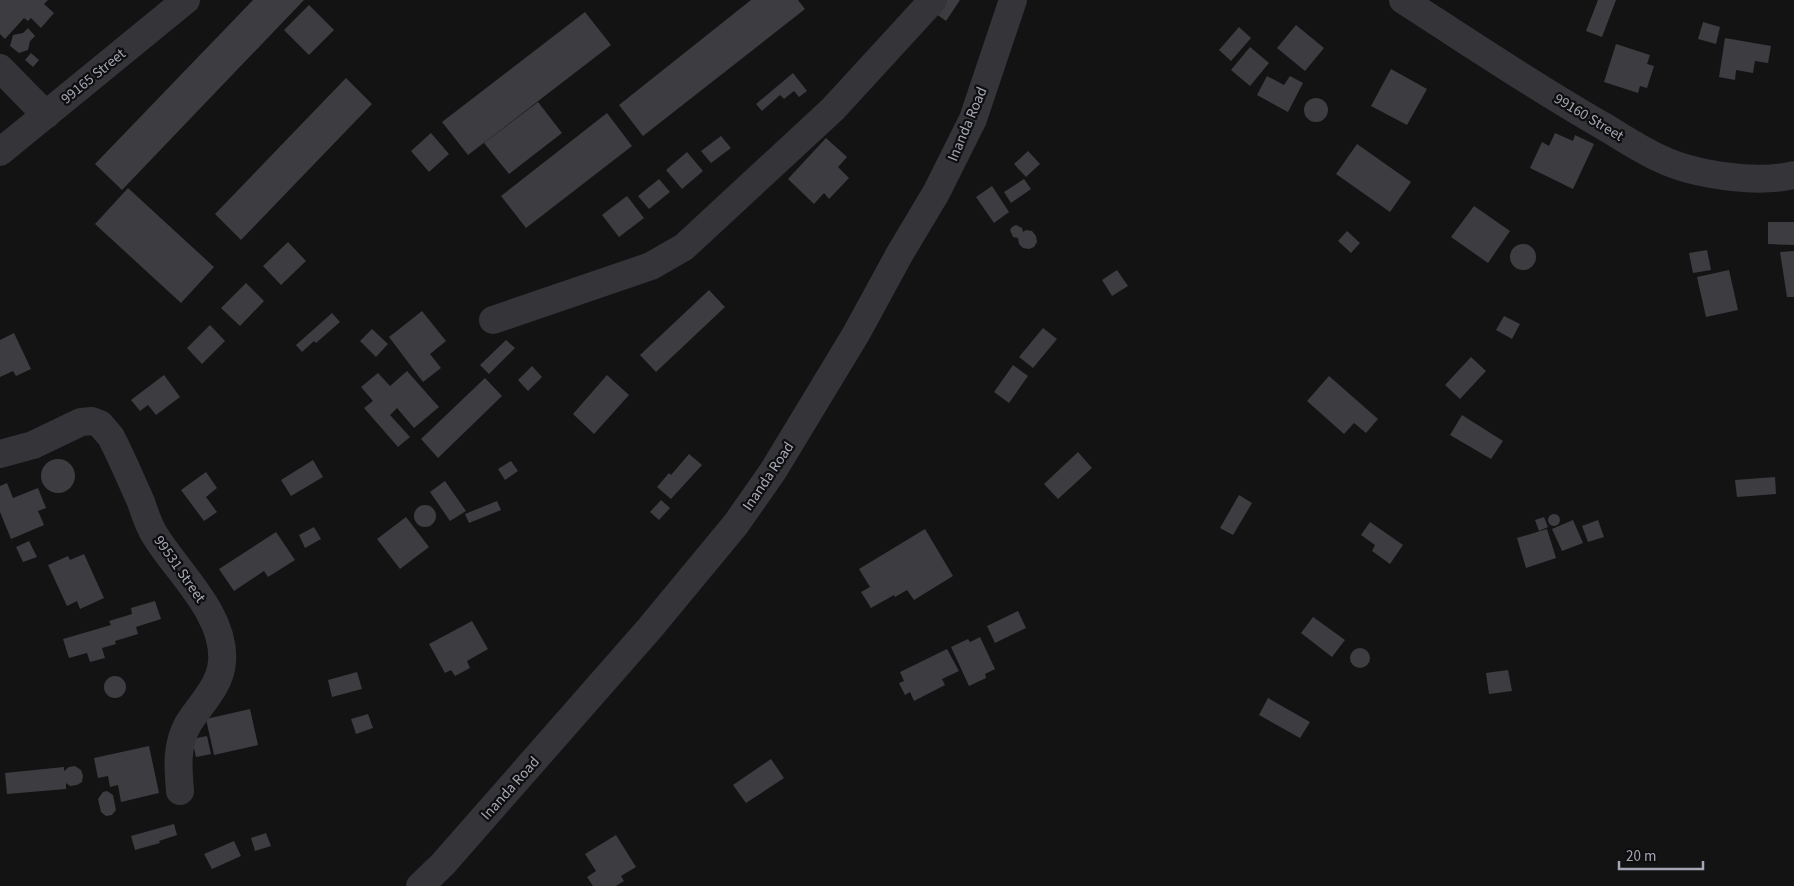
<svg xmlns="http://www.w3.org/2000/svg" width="1794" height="886" font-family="'Source Sans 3',sans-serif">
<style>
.building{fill:#3d3d41}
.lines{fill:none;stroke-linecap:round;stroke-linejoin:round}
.minor{stroke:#343439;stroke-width:28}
.tertiary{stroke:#343439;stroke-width:28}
.labels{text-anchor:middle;stroke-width:4.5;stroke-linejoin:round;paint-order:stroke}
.street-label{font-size:15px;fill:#a4a6b5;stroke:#0e0e0f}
</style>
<rect width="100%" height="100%" fill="#131314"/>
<path class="building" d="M0 0H48L44 4 54 13 41 28 31 18 28 21 24 18 5 39 0 34Z
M253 0H304L122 190 95 164Z
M751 0H798L805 9 643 136 619 105Z
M943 0H960L946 21 935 13Z
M1598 0H1616L1602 37 1586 31Z
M309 5 334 30 309 55 284 30Z
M585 12 611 45 468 155 442 122Z
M1703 22 1720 27 1716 44 1698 39Z
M1296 25 1324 48 1305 71 1277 48Z
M1239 27 1251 38 1231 61 1219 50Z
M28 28 35 36 30 41 28 50 19 53 10 46 13 35 23 33Z
M1725 38 1771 46 1768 63 1755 61 1753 73 1736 70 1735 80 1719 77Z
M1616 44 1650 55 1647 64 1654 66 1647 88 1640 86 1638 93 1604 82Z
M1250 47 1269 63 1250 86 1231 70Z
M31 53 39 60 33 67 25 60Z
M1391 69 1427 89 1407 125 1371 106Z
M793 73 807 91 799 97 794 91 784 99 780 95 762 111 756 104Z
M1267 76 1284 85 1290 76 1303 83 1288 112 1257 95Z
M346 78 372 104 241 240 215 214Z
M1304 110a12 12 0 1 1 24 0a12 12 0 1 1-24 0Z
M538 102 562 133 509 174 484 143Z
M607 113 632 146 526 228 501 196Z
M431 133 449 154 429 172 411 151Z
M1555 133 1573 141 1575 135 1594 144 1573 189 1530 168 1542 142 1549 146Z
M721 136 731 148 711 163 701 151Z
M826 138 847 157 838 167 849 178 829 199 824 193 814 204 788 179Z
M1357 144 1411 182 1390 212 1336 174Z
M1028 151 1040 164 1026 177 1014 164Z
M687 152 703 171 682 189 666 170Z
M659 179 670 192 649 209 638 196Z
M1024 179 1031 189 1011 203 1004 192Z
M992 186 1009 212 994 223 976 197Z
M128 188 214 267 181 303 95 224Z
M627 196 644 218 619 237 602 215Z
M1474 206 1510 231 1488 263 1451 237Z
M1768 222H1794V245L1768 244Z
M1016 225 1022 228 1023 232 1026 230 1032 231 1036 236 1037 242 1034 247 1029 249 1023 248 1019 244 1018 238 1013 237 1010 230 1012 227Z
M1347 231 1360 243 1351 253 1338 241Z
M288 242 306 261 281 285 263 266Z
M1510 257a13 13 0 1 1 26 0a13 13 0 1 1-26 0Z
M1707 250 1711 270 1693 273 1689 253Z
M1794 251V297H1787L1780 252Z
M1117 270 1128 286 1112 296 1102 280Z
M1729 270 1738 310 1706 317 1697 277Z
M246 283 264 301 240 326 221 308Z
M709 290 725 307 656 372 640 355Z
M422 311 446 341 430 354 441 368 423 382 389 337Z
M332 313 340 322 316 343 314 341 302 352 296 345Z
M1504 316 1520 324 1512 339 1496 330Z
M210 325 225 341 202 364 187 348Z
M1043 328 1057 339 1033 368 1019 357Z
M372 329 388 344 376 357 360 341Z
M14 333 31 369 16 376 13 371 0 377V340Z
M506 340 515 348 489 374 480 365Z
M1471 357 1486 371 1460 399 1445 385Z
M1013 365 1028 376 1009 403 994 392Z
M532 366 542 377 528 391 518 380Z
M407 371 439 407 414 428 397 408 390 415 410 437 398 447 364 408 373 401 361 387 378 373 390 386Z
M164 375 180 397 156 415 148 405 140 411 131 400Z
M607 375 629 395 594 434 573 414Z
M1329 376 1378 419 1366 433 1354 423 1344 434 1307 401Z
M485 378 502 396 438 458 421 439Z
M1462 415 1503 441 1491 459 1450 435Z
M1078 452 1092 468 1058 499 1044 484Z
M689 454 702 465 671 499 657 487 669 473 671 475Z
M41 476a17 17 0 1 1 34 0a17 17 0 1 1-34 0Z
M313 460 323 477 291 496 281 480Z
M511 461 518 471 505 480 498 469Z
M206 472 217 488 206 497 217 512 204 521 181 490Z
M1775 477 1776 494 1737 497 1735 480Z
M445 481 466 511 450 521 430 492Z
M7 483 13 498 38 488 46 508 38 511 44 525 11 539 0 512V486Z
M1239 495 1252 503 1233 535 1220 528Z
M661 500 670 508 659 520 650 512Z
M497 501 501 510 469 523 465 514Z
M414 516a11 11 0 1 1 22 0a11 11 0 1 1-22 0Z
M1548 520a6 6 0 1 1 12 0a6 6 0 1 1-12 0Z
M406 517 429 547 400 569 377 539Z
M1544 517 1548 527 1539 531 1535 520Z
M1573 520 1583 543 1562 551 1552 529Z
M1598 520 1604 537 1588 542 1582 526Z
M1370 522 1403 545 1390 564 1372 551 1375 545 1361 535Z
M314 527 321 539 305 548 299 535Z
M925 529 953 576 914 600 907 590 895 597 894 595 871 608 861 592 870 587 859 569Z
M1547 529 1556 558 1526 568 1517 538Z
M276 532 295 560 268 577 264 571 234 591 219 569Z
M29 541 37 557 23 562 16 547Z
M84 554 104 598 80 609 77 601 67 606 48 565 68 556 70 560Z
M155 601 161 619 136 627 138 634 115 641 116 644 102 648 105 658 90 662 87 653 69 658 63 639 111 625 109 621 132 614 131 608Z
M1018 611 1026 628 995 643 987 626Z
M1313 617 1345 640 1332 657 1301 633Z
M472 621 488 649 467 661 470 668 455 676 451 670 445 673 429 644Z
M980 637 995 669 985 674 986 678 969 686 951 647 968 639 970 642Z
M1350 658a10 10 0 1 1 20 0a10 10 0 1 1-20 0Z
M947 649 959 671 942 679 945 685 914 701 910 692 905 695 899 683 904 681 900 672Z
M1508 670 1512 691 1489 694 1486 673Z
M357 672 362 689 332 697 328 680Z
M104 687a11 11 0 1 1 22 0a11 11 0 1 1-22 0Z
M1268 698 1310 722 1300 738 1259 715Z
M250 709 258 745 214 755 206 719Z
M368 714 373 728 356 734 351 719Z
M207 736 211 754 196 757 192 739Z
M149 746 159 793 121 802 118 785 110 787 108 776 98 778 94 758Z
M771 759 784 778 746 803 733 785Z
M75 766 81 770 83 776 82 782 77 785 70 786 66 783V789L7 794 5 773 64 767V771L69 767Z
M107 791 113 795 116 810 112 815 106 816 101 812 98 799 103 792Z
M174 824 177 835 159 841 160 843 135 850 131 836Z
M266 833 271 846 255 851 251 838Z
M616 835 636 867 621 876 624 881 616 886H593L587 877 596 871 585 854Z
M234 841 241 856 212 869 204 854Z"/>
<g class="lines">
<path class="minor" d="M1403 0C1470 43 1536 88 1605 127 1623 138 1641 150 1661 159 1695 175 1757 184 1794 175
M0 68 46 115
M0 152 186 0
M493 320 651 266 684 247 833 109 933 0
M0 454 33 445 81 422 92 421 100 424 111 437C122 458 131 480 141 502 145 514 149 527 156 537 179 574 226 615 222 662 220 687 200 704 188 724 176 745 178 768 180 791"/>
<path class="tertiary" d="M420 886 443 864 650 628 736 524 773 471 856 334 899 255 936 193 973 119 1013 0"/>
</g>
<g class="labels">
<g class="street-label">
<text transform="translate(93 76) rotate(-39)" y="5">99165 Street</text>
<text transform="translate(1589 117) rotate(31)" y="5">99160 Street</text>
<text transform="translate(967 124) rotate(-67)" y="5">Inanda Road</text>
<text transform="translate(768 476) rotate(-56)" y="5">Inanda Road</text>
<text transform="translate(180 569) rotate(55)" y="5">99531 Street</text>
<text transform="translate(510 788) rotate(-48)" y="5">Inanda Road</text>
</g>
</g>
<path d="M1619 861v8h84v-8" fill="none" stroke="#a4a6b5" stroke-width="2.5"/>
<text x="1626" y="861" font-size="15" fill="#a4a6b5" stroke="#0e0e0f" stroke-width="4" paint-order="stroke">20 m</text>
</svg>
